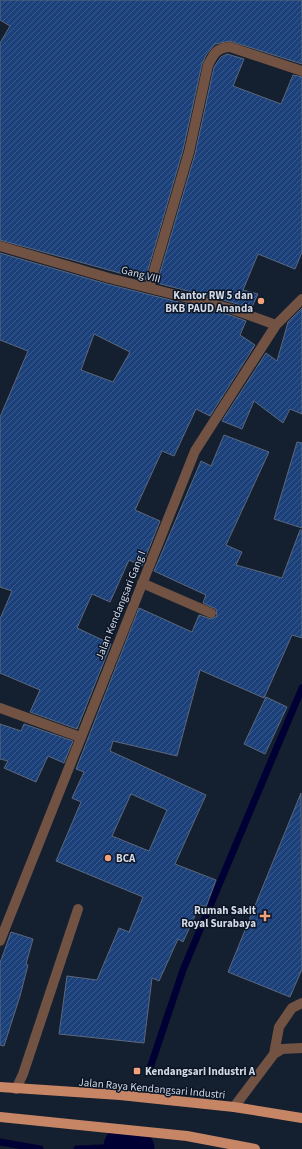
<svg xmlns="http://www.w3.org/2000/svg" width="302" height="1149" font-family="'Source Sans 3',sans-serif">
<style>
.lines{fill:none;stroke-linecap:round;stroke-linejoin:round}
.stream{stroke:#000035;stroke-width:7}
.river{stroke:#000035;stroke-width:43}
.building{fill:url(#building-hatch);stroke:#5b687c;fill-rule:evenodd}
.service{stroke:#725243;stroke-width:10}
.minor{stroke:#725243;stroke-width:10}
.primary{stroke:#c68565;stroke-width:10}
.poi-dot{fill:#f1a27b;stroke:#0b1525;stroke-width:1.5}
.labels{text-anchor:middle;stroke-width:3;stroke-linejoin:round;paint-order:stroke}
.street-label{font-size:11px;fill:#d3dae6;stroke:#0b1525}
.poi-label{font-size:11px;font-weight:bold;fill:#d3dae6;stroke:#0b1525;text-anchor:end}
</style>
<defs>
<pattern id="building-hatch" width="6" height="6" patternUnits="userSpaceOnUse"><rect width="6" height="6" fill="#1c407a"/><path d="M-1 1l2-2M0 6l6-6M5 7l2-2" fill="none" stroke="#3c5b8d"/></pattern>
</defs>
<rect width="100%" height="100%" fill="#141f2f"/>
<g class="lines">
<path class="stream" d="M149 1071 183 970 302 688
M0 1142 40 1149
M77 1149 125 1147
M124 1149 129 1136"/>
<path class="river" d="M125 1147 133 1149"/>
</g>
<path class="building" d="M0 0H302V64L230 41 215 44 206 55 202 64 183 150 145 280 0 240V43L10 26 0 20Z
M227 54 244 59 233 86 281 104 293 75 302 77V252L295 269 258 254 243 290 258 294 251 309 234 303 157 283 195 154 214 67 221 57Z
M0 253 107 284 230 315 246 321 240 335 255 345 210 416 196 409 174 456 162 451 135 510 160 521 142 566 129 560 110 602 92 594 77 628 111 644 77 729 30 712 40 690 0 673V619L12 591 0 587V417L28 351 0 340ZM94 334 130 352 113 382 81 370Z
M302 308V414L290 409 283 423 254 401 242 429 222 421 266 353 277 361 288 322Z
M224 435 269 452 226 545 242 552 236 565 282 578 300 530H302V638L292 635 264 698 200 670 177 756 113 741 110 751 206 795 175 864 216 880 206 907 200 905 183 942 178 939 159 981 152 978 144 1043 59 1034 67 976 97 980 119 928 129 932 143 897 56 861 81 802 72 798 84 772 76 769 139 608 192 632 199 615 211 619 217 616 216 609 203 603 206 595 154 571 201 461 211 466ZM131 794 167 810 149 851 112 836Z
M297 442 302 443V528L274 519Z
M266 697 287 707 265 754 244 744Z
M0 724 21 731 24 724 73 741 64 763 48 756 36 782 4 768 8 761 0 759Z
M301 793 302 969 290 997 228 972Z
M11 932 33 939 26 964 28 965 20 996 4 1046 0 1045V963Z"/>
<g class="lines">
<path class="service" d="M274 1054 282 1049 302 1048
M16 1089 23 1074 78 909
M234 1107 274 1054 279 1027 292 1008 302 1003"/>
<path class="minor" d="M0 246 109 278 232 309 276 325
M149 288 189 152 208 65C213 55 217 47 230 47L302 71
M142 583 211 613
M0 708 80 737
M0 941 195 451 276 325 302 299"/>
<path class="primary" d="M0 1087 120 1095 234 1107 302 1118
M0 1117 187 1136 255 1149"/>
</g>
<g class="poi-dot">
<circle cx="261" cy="301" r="4"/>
<circle cx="108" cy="858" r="4"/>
<path d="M263 910h4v4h4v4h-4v4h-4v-4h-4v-4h4z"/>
<rect x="133" y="1067" width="8" height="8" rx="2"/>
</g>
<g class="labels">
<g class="street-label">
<text transform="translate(141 274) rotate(14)" y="4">Gang VIII</text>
<text transform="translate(120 605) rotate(-68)" y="4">Jalan Kendangsari Gang I</text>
<text transform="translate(152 1088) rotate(5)" y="4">Jalan Raya Kendangsari Industri</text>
</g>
<g class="poi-label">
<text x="253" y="299">Kantor RW 5 dan<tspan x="253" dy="13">BKB PAUD Ananda</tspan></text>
<text x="116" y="862" text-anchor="start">BCA</text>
<text x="256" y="914">Rumah Sakit<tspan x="256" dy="13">Royal Surabaya</tspan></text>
<text x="145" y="1075" text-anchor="start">Kendangsari Industri A</text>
</g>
</g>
</svg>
